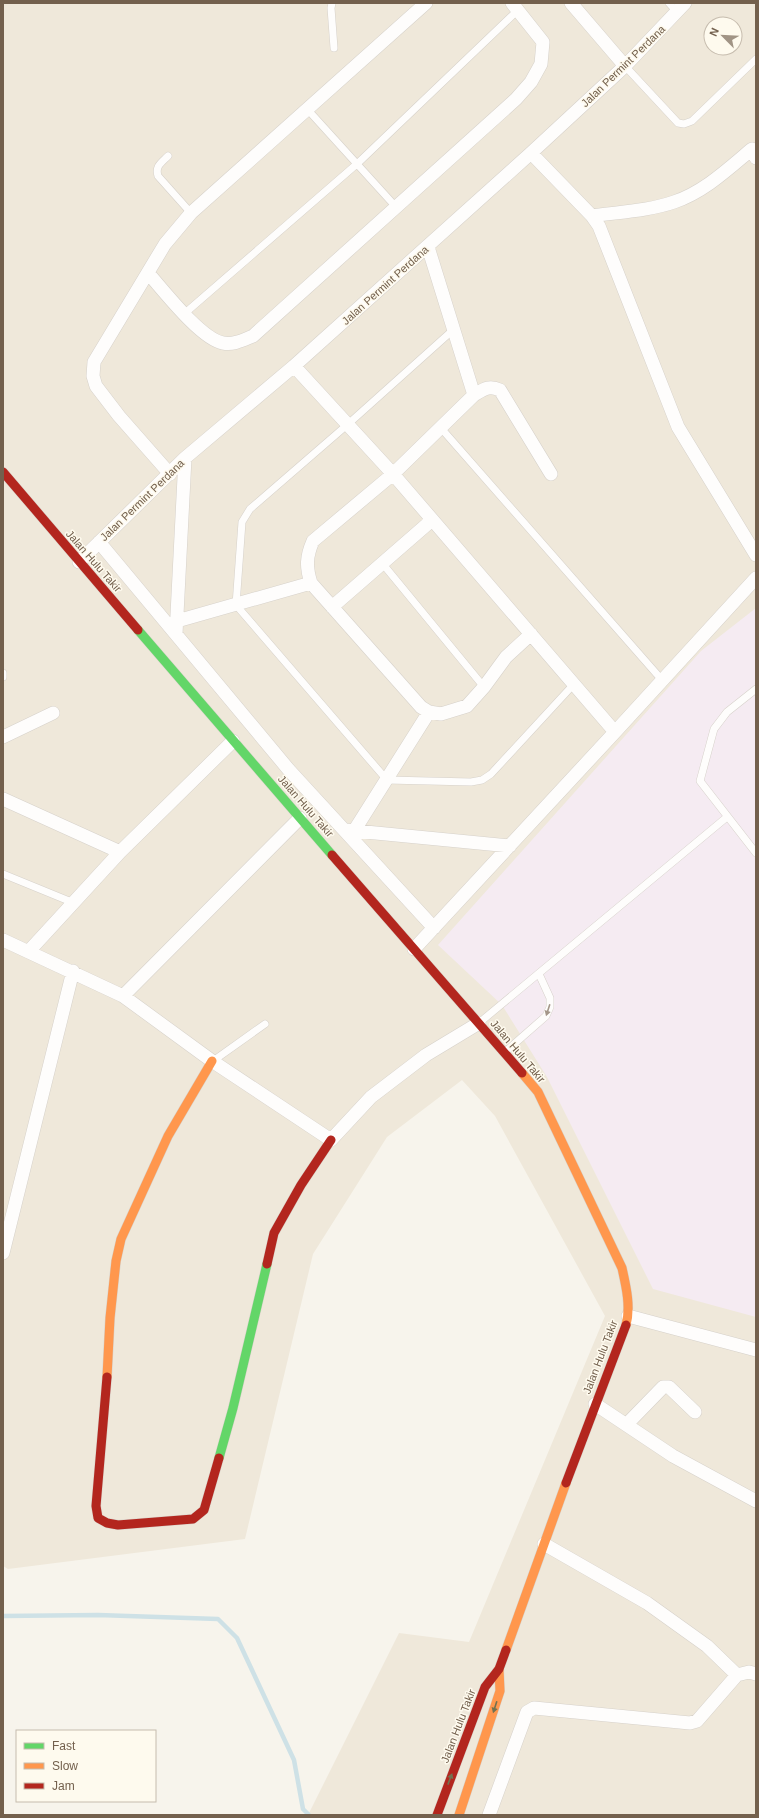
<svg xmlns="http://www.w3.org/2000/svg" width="759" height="1818" font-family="Arial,sans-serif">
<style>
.residential{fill:#efe8da;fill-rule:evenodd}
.education{fill:#f5ebf2}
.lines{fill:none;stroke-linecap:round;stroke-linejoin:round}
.stream{stroke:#cee1e6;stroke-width:4.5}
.lane-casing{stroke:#d6d1ca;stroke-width:8}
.street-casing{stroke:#d6d1ca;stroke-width:14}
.fast-casing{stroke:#d7d1ca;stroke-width:10}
.slow-casing{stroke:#d7d1ca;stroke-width:10}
.jam-casing{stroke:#d7d1ca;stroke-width:10}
.lane{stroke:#fefdfc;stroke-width:7}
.street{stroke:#fefdfc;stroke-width:13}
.fast{stroke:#63d668;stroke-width:9}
.slow{stroke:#ff974d;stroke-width:9}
.jam{stroke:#b3261e;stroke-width:9}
.oneway{fill:#a4978a}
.oneway2{fill:#717251}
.labels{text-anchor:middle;stroke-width:3;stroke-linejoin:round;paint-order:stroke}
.street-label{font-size:11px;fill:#73604d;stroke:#fefaee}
</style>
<rect width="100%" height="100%" fill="#f7f4ec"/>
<path class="residential" d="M3 3H756V1815H308L399 1633 469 1642 605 1316 495 1116 462 1080 387 1137 313 1254 245 1539 8 1569 3 1566ZM711 24H735V48H711Z"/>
<path class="education" d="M756 608V1317L653 1289 547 1077 502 1005 438 945 701 651Z"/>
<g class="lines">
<path class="stream" d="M3 1616 98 1615 218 1619 237 1638 294 1760 303 1809 309 1815"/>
<g class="lane-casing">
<path id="lane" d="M332 3 331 8 334 48
M669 3 677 12
M625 66 678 123 684 124 692 121 756 59
M308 110 396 207
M168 156C161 163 155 166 158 176L191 213
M184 314 358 163 518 10
M453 330 347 425 250 509 242 522 236 605 387 780 471 782 482 780 491 774 574 684
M440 427 662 680
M382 563 484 687
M3 673V677
M756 689 727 712 714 729 700 781 756 853
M3 874 74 903
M479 1023 727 817
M505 1052 546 1016 550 1007V998L539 974
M213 1061 265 1024"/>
</g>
<g class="street-casing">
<path id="street" d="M571 3 625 66
M531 153 592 216 599 226 678 427 756 555
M592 216C619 212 648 211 674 202 704 192 728 169 752 149L756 158
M428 247 474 395
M148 273C164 291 201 339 223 343 234 345 243 340 253 336L516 99 531 82 541 64 543 42 512 3
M294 366 393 474 615 732 414 949
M170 474 119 416 96 386 93 376 94 362 165 244 191 213 426 3
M99 542 289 770 434 928
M79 562 185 458 294 366 531 153 625 66 685 3
M332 607 432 520
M177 621 311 583
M176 634 185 458
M531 634 506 657 484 687 467 706 441 714 429 712 421 707 311 583C306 567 306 557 313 541L393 474 474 395C484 389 489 385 500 390L551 474
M615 732 756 578
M3 737 53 713
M3 799 120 852 29 951
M345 830 510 846
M354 831 429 712
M120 852 233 741
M3 940 123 996 212 1061 331 1140 371 1097 426 1055 479 1023
M123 996 300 818
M3 1253 73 971
M628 1316 756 1350
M595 1404 673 1456 756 1501
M627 1424 663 1387H669L695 1412
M544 1544 647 1603 707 1646 737 1675
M489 1815 527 1712 534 1708 690 1723 697 1721 737 1675 749 1672 756 1674"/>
</g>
<g class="fast-casing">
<path id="fast" d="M138 630 332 855
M219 1458 233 1408 267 1264"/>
</g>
<g class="slow-casing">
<path id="slow" d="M522 1073 538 1092 622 1268C626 1286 631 1307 626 1325
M107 1377 110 1318 116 1261 121 1239 168 1136 212 1061
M506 1650 566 1483
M459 1815 500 1691 499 1669"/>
</g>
<g class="jam-casing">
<path id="jam" d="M3 472 138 630
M332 855 522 1073
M267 1264 274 1233 301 1185 331 1140
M107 1377 96 1506 98 1518 107 1523 118 1525 193 1519 204 1510 219 1458
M566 1483 626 1325
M437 1815 485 1687 499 1669 506 1650"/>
</g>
<use href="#lane" class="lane"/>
<use href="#street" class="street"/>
<use href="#fast" class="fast"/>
<use href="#slow" class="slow"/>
<use href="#jam" class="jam"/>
</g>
<defs><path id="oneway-solid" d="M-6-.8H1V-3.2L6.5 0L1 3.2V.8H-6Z"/></defs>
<use class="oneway" href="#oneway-solid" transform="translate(548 1010) rotate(108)"/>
<g class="oneway2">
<use href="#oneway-solid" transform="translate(495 1707) rotate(108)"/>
<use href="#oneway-solid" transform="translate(450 1779) rotate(-69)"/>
</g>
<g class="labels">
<g class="street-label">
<text transform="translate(623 66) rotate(-44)" y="4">Jalan Permint Perdana</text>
<text transform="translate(385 285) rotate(-42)" y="4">Jalan Permint Perdana</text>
<text transform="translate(142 500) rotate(-44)" y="4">Jalan Permint Perdana</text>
<text transform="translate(94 561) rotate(49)" y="4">Jalan Hulu Takir</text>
<text transform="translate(306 806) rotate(49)" y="4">Jalan Hulu Takir</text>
<text transform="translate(518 1051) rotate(50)" y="4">Jalan Hulu Takir</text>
<text transform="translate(600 1357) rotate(-69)" y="4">Jalan Hulu Takir</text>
<text transform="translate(458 1726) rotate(-69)" y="4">Jalan Hulu Takir</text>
</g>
</g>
<rect width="759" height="1818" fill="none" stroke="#73604d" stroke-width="8"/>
<rect x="16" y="1730" width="140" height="72" fill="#fefaee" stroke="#c6bcae"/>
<rect x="24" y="1743" width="20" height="6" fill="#63d668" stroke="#c6bcae"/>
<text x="52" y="1750" font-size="12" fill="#73604d">Fast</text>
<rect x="24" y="1763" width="20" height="6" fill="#ff974d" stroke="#c6bcae"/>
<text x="52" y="1770" font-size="12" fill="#73604d">Slow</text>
<rect x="24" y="1783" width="20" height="6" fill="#b3261e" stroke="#c6bcae"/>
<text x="52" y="1790" font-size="12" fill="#73604d">Jam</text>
<g transform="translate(723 36) rotate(294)"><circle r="19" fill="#fefaee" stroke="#c6bcae"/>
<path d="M0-3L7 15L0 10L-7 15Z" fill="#a19485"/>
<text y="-6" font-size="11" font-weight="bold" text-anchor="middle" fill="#73604d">N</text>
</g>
</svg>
